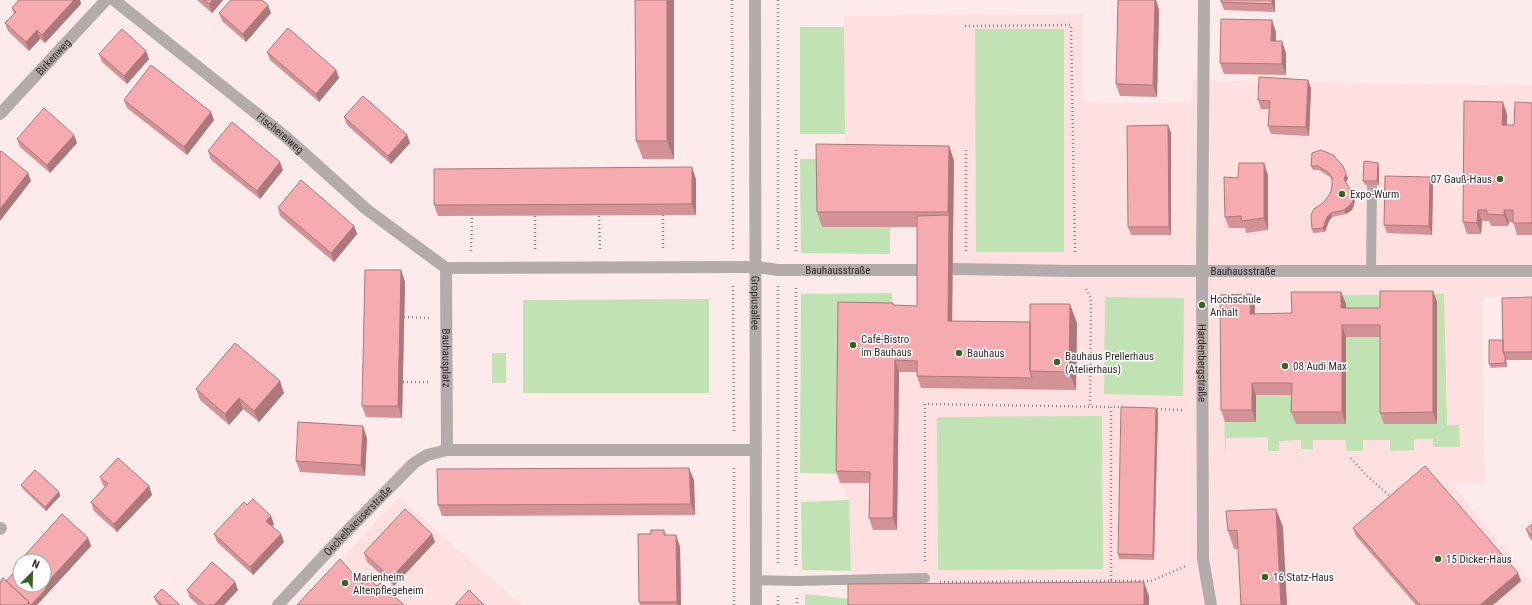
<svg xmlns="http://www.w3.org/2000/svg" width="1532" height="605" font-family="'Roboto Condensed',sans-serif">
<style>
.built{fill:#ffe0e1}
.green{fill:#c1e2b2}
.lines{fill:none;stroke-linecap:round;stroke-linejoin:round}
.path{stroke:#908384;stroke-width:2.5;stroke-dasharray:1 3;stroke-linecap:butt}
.service{stroke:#b4abab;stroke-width:10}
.pedestrian{stroke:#b4abab;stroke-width:12}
.minor{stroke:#b4abab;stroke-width:12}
.tertiary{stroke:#b4abab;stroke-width:12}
.wall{fill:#d39396}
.shaded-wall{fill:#ac787a}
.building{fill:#f5abaf;stroke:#ac787a}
.poi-dot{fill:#396320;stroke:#fff;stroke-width:1.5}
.labels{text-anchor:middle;stroke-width:3;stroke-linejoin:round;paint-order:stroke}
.street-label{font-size:11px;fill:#31292a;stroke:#fff}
.poi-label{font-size:11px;fill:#31292a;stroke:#fff;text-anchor:start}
</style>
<rect width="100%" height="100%" fill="#fdebeb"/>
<path class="built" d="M975 14 1082 15 1083 102 1191 103 1193 80 1532 86V296L1483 297 1482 336 1485 482 1452 483 1532 584V605H853L849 500 840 483 921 317V227H891L890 254 801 253 800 159H822L845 149V134H800V27H844V16Z
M399 497 521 605H298Z"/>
<path class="green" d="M800 27H844L845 134H800Z
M975 29H1064V252H976Z
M800 159H822L890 227V254L801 253Z
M892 293V314L840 474 800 473 801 294Z
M1444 294 1447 425H1459L1460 447H1433V439H1414V450L1390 451V440H1363V451H1346L1345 440H1313V449H1301V440L1279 441V451H1268V437L1226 438V449H1225L1222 298 1254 297 1255 325H1296L1295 296Z
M1105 297 1184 298 1183 396 1104 394Z
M709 299V393H523V300Z
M492 353H506V383H492Z
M1102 416 1103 569 938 570 937 417Z
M849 500 851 571 802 570 801 502Z
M805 594 853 599V605H805Z"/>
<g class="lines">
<path class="path" d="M732 0 733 251
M778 0V251
M965 26 1071 25 1075 253
M796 150V253
M663 215V251
M535 216V250
M599 216 600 249
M471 251 472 216
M966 251V150
M733 286 734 433
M778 286V563
M1086 289 1091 298 1090 406
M404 317 430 318
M403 382H429
M1153 409 1184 410
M1351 458 1366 475 1392 498
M925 561V404L1111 407
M796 565V288
M1111 581H1151L1186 566
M940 582 1111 581V407H1126
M778 596V605
M797 598V605
M734 605V468"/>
<path class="service" d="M1371 271 1372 185
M756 580 797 581 925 578"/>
<g class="pedestrian">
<path id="s1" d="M756 267 778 270H920"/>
<path d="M953 269 1075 271H1202"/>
</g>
<g class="minor">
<path id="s2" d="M114 0 286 137 366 209 446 268"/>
<path id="s3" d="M1204 0 1202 271 1203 559 1211 605"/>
<path id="s4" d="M0 114 106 0"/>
<path id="s5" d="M446 268 447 450H756"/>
<path d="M446 268 756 267"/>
<path id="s6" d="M1202 271H1532"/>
<path d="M0 529 1 528"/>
<path id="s7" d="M278 605 347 531 414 463 427 455 447 450"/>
</g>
<path class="tertiary" id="s8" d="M755 0 756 605"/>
</g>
<path class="wall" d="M17 0H80L81 4 45 43 40 39 29 51 8 31 5 23 14 14 12 8 18 1Z
M197 0H223L212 13Z
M635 0H674V159H643L636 141Z
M1118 0H1156L1159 10 1157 97 1120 96 1116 84Z
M1275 0V12L1224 10 1221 2Z
M219 13H271L246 42 222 21Z
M1276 32V41L1286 53V75L1224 74 1220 63Z
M267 52 336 70 339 78 319 102 270 60Z
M99 54 149 59 127 84 102 62Z
M1311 88 1309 136 1271 134 1268 126 1269 109H1261L1258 100Z
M124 100 214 120 187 155 127 108Z
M1532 103V235H1517L1513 222H1509L1508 226H1491L1489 221H1482L1481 234H1467L1463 222 1507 114V125H1514Z
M344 117 407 135 410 143 391 164 347 125Z
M1168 125 1171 133V235H1131L1128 227Z
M17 139 77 143 50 173 20 147Z
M949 146 954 161 952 321 1077 323 1076 390 921 388 917 376V372H899L897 530H873L869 518 870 483H840L836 471 893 303 894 305 917 306V227H822L817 212Z
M208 151 283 170 260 199 211 160Z
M1312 153 1348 178 1346 183 1353 195 1355 199 1354 205 1352 210 1346 214 1332 217 1329 221 1325 232 1313 233 1312 229 1323 203 1327 198 1331 192 1332 185V180L1330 177 1319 170H1313L1311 166Z
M1379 167V185H1365L1363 181Z
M1268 175V230L1246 233 1245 228H1229L1225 217 1238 178Z
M696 179V215L438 216 434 205Z
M1433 185 1432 235 1387 233 1384 225Z
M278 208 354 226 357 234 334 262 280 216Z
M401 270 405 282 402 418 366 417 362 406Z
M1433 291 1437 302V424H1384L1380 413V337H1346V424H1296L1291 412 1292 395H1256V422H1225L1221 410 1255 306V314L1292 313 1341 292 1346 304V308H1380Z
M1532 297V360H1506L1507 367 1491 368 1489 364 1503 340Z
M196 389 284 393 259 422 243 409 229 425 200 400Z
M1158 412 1154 560 1119 559 1118 554Z
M367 438 365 476 300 472 296 461Z
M100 477 149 486 152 495 117 532 94 511 91 502 105 487 103 485Z
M694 480 695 515 442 516 438 505Z
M21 485 59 492 60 496 46 511 23 489Z
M247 505 274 524 272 526 284 542 253 575 217 542 214 534Z
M1276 509 1283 527 1238 549H1234L1228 531Z
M62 514 88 538 91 546 37 605H0V582L3 578 6 581 20 566V585H44V561H20V565L19 562Z
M1532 524V541L1529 537 1526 529Z
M1353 528 1521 581 1493 605H1416L1356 536Z
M664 530 666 535H676L680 547 681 605H640L639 602Z
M432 534 435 542 394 586 367 562 364 553Z
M235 582 238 590 224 605H198L190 598 187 590Z
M154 597 180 605H159L156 602Z"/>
<path class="shaded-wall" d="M74 0H80L81 4 45 43 42 35Z
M213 0H223L212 13 209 4Z
M667 0H674V159L667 141Z
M1155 0H1156L1159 10 1157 97 1153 85Z
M1272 0H1275V12L1272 4Z
M268 5 271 13 246 42 243 34Z
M1272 20 1276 32 1275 53 1271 41Z
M37 30 40 39 29 51 26 42Z
M1282 41 1286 53V75L1282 64Z
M146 51 149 59 127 84 124 76Z
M336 70 339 78 319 102 316 94Z
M1308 80 1311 88 1309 136 1306 127Z
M1503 102 1507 114V137L1502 125Z
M211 112 214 120 187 155 184 147Z
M1168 125 1171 133V235L1169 227Z
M74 135 77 143 50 173 47 165Z
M407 135 410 143 391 164 388 156Z
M949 146 954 161 953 227 948 212Z
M280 162 283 170 260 199 257 191Z
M1264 163 1268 175V230L1264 218Z
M1378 163 1379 167V185L1377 181Z
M692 167 696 179V215L692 204Z
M28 173 31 181 0 221V209Z
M1346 174 1348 178 1345 184 1344 179Z
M1430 177 1433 185 1432 235 1429 226Z
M1353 195 1355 199 1354 205 1352 210 1346 214 1344 210Z
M1478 210 1482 221 1481 234 1477 223Z
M1504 210 1509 222 1508 226 1504 215Z
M1331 213 1332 217 1329 221 1325 232 1323 228 1327 217Z
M949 215 953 227 952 333 948 321Z
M354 226 357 234 334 262 331 253Z
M401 270 405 282 402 418 398 406Z
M1433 291 1437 302V424L1433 412Z
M1341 292 1346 304V320L1341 308Z
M1251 294 1255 306 1254 325 1250 314Z
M1070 304 1077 323 1076 390 1069 372Z
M1342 325 1346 337V424L1342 412Z
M1505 356 1506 360 1507 367 1505 363Z
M895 360 899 372 897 530 893 518Z
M280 381 284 393 259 422 254 411Z
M1252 383 1256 395V422L1252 410Z
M239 398 243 409 229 425 225 414Z
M1156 408 1158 412 1154 560 1153 555Z
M363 426 367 438 365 476 361 465Z
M689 468 694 480 695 515 691 504Z
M149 486 152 495 117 532 114 524Z
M59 492 60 496 46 511 45 507Z
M1276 509 1283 527 1287 605H1281Z
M271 516 274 524 269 529 266 521Z
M281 534 284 542 253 575 250 567Z
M432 534 435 542 394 586 391 578Z
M676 535 680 547 681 605H678L677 602Z
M88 538 91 546 37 605H31L46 589 45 585Z
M1518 573 1521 581 1493 605H1480Z
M235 582 238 590 224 605H214Z
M1144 582 1149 596V605H1144Z"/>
<path class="building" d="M19 0H74L42 35 37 30 26 42 5 23 16 12 12 8Z
M204 0H213L209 4Z
M231 0H262L268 5 243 34 219 13Z
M635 0H667V141H636Z
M1118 0H1155L1153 85 1116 84Z
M1221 0H1272V4L1221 2Z
M1221 19 1272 20 1271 41H1282V64L1220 63Z
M288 28 336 70 316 94 267 52Z
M122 29 146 51 124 76 99 54Z
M151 65 211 112 184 147 124 100Z
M1259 77 1308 80 1306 127 1268 126 1270 101 1258 100Z
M363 96 407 135 388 156 344 117Z
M1464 101 1503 102 1502 125H1514L1515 102 1532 103V223H1513V210H1504V215L1487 214V210H1478L1477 223 1463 222Z
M44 108 74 135 47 165 17 139Z
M232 122 280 162 257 191 208 151Z
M1168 125 1169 227H1128L1127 126Z
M816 144 949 146 948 212H817Z
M1321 150 1333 155 1343 166 1346 174 1344 179 1353 195V201L1350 205 1344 210 1331 213 1327 217 1323 228 1312 229 1311 215 1314 209 1323 203 1327 198 1331 192 1332 185V178L1329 173 1318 166H1311L1312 153Z
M1 151 28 173 0 209V152Z
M1364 161 1378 163 1377 181H1363Z
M1239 163H1264V218L1242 221 1241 216 1225 217 1224 177 1238 178Z
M692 167V204L434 205V169Z
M1385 176 1430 177 1429 226 1384 225Z
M301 180 354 226 331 253 278 208Z
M949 215 948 321 1030 322V371L1032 378 917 376V361L895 360 893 518H869L870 472 836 471 838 302 893 303V305L917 306V216Z
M365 270H401L398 406H362Z
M1380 291H1433V412L1380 413V325H1342V412H1291L1292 383H1252V410H1221L1220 295 1251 294 1250 314 1292 313 1291 292H1341V308H1380Z
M1532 297V352H1503L1502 298Z
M1030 304H1070L1069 372 1030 371Z
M1489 340H1503V352L1505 356V363L1489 364Z
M235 343 280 381 254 411 239 398 225 414 196 389Z
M1121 407 1156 408 1153 555 1118 554Z
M298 422 363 426 361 465 296 461Z
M118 458 149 486 114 524 91 502 108 484 100 477Z
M1425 466 1518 573 1480 605H1420L1353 528Z
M689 468 691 504 438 505 437 469Z
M35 470 59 492 45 507 21 485Z
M253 499 271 516 266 521 281 534 250 567 214 534 244 502 247 505Z
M405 509 432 534 391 578 364 553Z
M1276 509 1281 605H1241L1237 530 1228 531 1226 511Z
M62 514 88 538 45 585H44V561H20V563L19 562Z
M1532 524V536L1526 529Z
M651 530H664V535H676L677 602H639L638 534H651Z
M340 559 362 584 367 578 377 586 380 583 404 605H297Z
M212 562 235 582 214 605H205L187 590Z
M20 566V585H42L46 589 31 605H30L29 602 6 581Z
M3 578 29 602 26 605H0V582Z
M1144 582V605H848V584Z
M162 589 180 605H162L154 597Z
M469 590 484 605H455Z"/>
<g class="poi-dot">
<circle cx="1500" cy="179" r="4"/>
<circle cx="1342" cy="194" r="4"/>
<circle cx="1202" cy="305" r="4"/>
<circle cx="853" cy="345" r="4"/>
<circle cx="959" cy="353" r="4"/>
<circle cx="1057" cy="362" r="4"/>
<circle cx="1285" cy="366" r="4"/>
<circle cx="1438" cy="559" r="4"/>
<circle cx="1265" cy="577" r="4"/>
<circle cx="345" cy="583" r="4"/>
</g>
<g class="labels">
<g class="street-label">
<text dy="4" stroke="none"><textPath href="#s4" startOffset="78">Birkenweg</textPath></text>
<text dy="4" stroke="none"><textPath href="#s2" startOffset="213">Fischereiweg</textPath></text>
<text dy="4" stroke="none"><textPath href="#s1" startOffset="82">Bauhausstraße</textPath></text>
<text dy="4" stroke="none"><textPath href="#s6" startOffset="41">Bauhausstraße</textPath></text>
<text dy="4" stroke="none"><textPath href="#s8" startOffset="303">Gropiusallee</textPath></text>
<text dy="4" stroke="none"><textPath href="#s5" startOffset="90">Bauhausplatz</textPath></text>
<text dy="4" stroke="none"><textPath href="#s3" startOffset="363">Hardenbergstraße</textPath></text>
<text dy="4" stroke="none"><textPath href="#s7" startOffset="116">Oechelhaeuserstraße</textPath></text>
</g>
<g class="poi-label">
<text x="1492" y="183" text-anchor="end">07 Gauß-Haus</text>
<text x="1350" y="198">Expo-Wurm</text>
<text x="1210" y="303">Hochschule<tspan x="1210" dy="13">Anhalt</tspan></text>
<text x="861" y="343">Café-Bistro<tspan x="861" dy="13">im Bauhaus</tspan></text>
<text x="967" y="357">Bauhaus</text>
<text x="1065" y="360">Bauhaus Prellerhaus<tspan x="1065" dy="13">(Atelierhaus)</tspan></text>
<text x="1293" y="370">08 Audi Max</text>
<text x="1446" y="563">15 Dicker-Haus</text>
<text x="353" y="581">Marienheim<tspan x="353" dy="13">Altenpflegeheim</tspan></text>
<text x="1273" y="581">16 Statz-Haus</text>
</g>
</g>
<g transform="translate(32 573) rotate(23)"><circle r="19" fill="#ffffff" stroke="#ada9aa"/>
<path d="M0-3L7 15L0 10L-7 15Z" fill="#396320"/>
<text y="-6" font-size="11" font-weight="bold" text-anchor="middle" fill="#31292a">N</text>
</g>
</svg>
